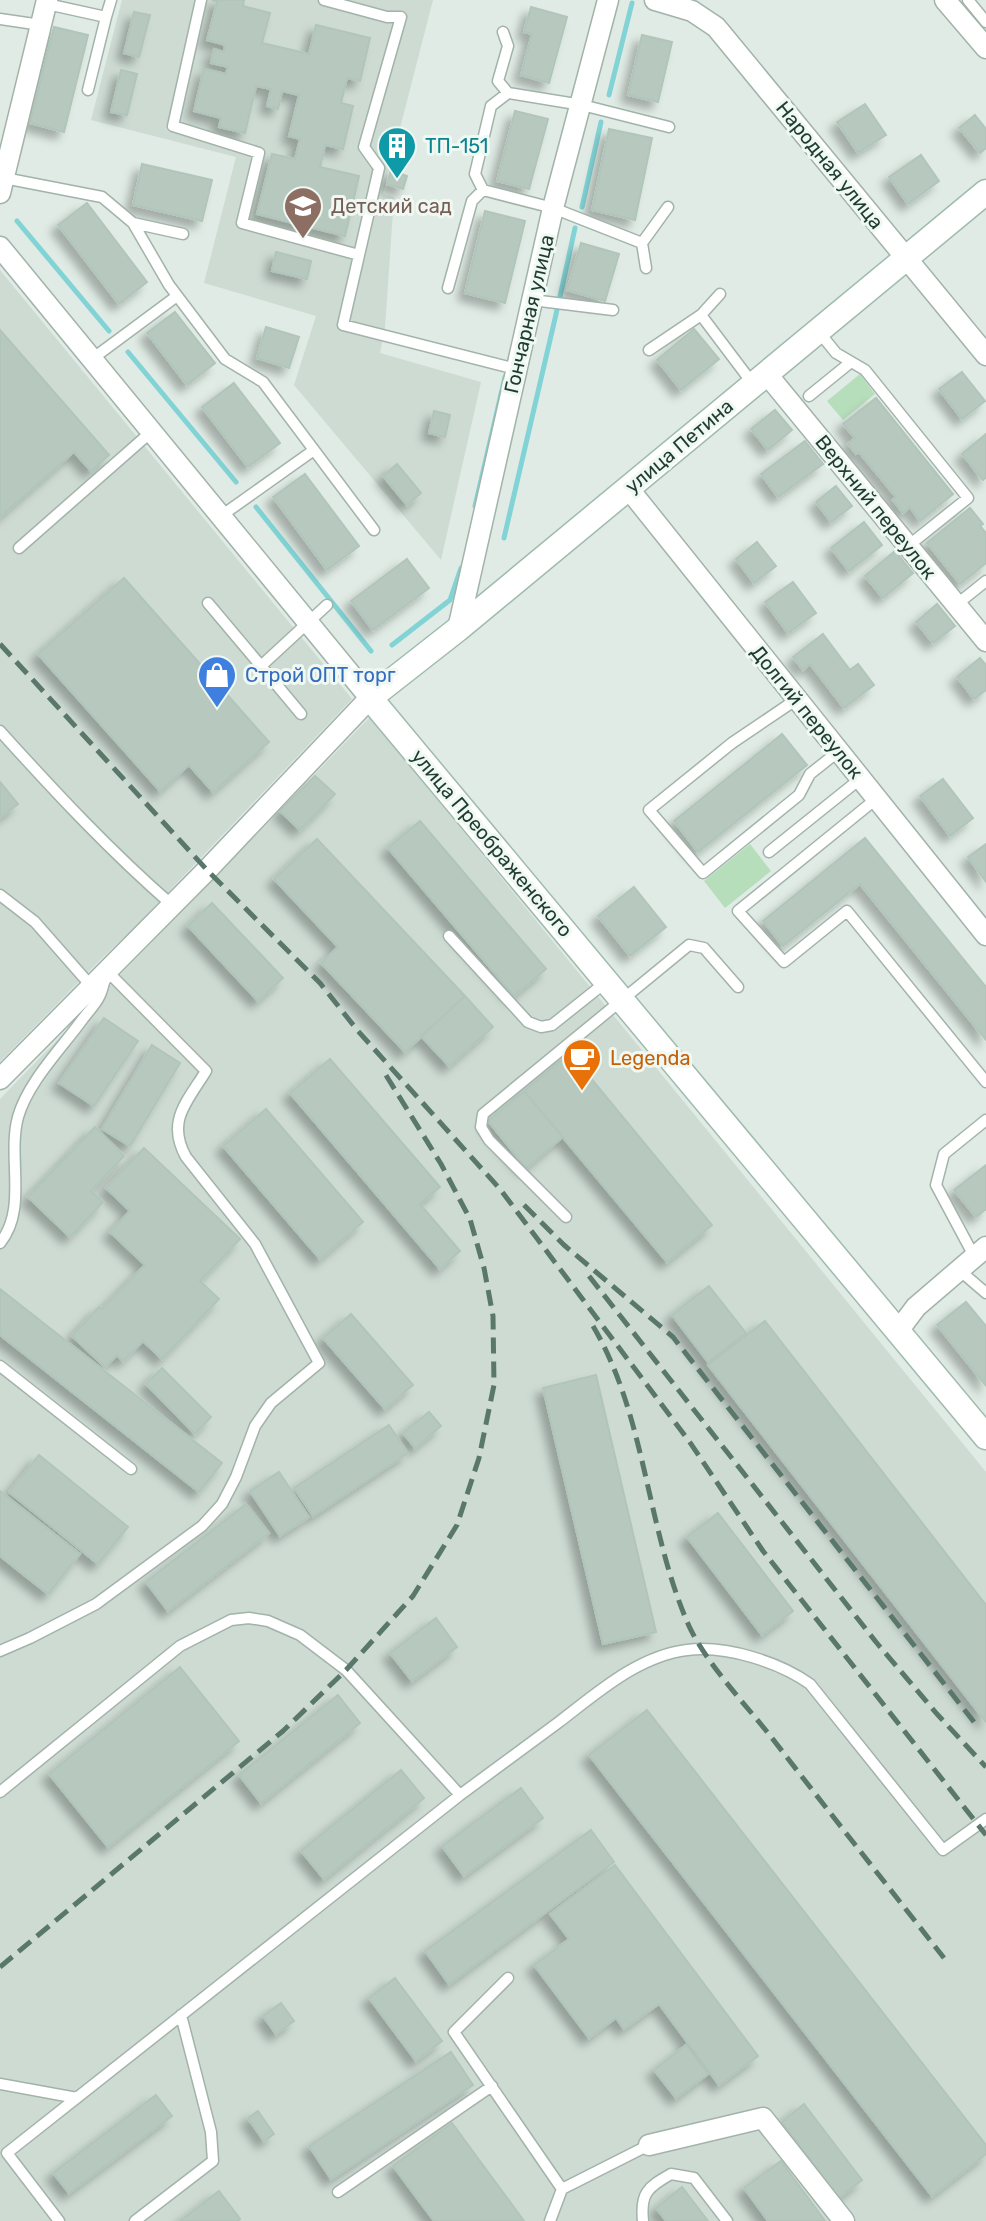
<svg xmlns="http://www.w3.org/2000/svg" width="986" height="2221" font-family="Rubik,sans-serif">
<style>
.built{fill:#cddbd3}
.green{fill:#b6debb}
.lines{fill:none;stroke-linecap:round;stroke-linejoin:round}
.stream{stroke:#82d3d5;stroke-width:5}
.building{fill:#b7c9bf;stroke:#b1c5ba;stroke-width:2;filter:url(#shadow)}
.lane-casing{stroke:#a2b3aa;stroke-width:13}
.street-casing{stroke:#a2b3aa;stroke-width:23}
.secondary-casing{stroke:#9fbbad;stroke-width:27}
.lane{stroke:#fff;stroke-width:10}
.street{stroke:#fff;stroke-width:20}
.secondary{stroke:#fff;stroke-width:24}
.rail{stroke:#59786b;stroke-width:5;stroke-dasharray:16 8;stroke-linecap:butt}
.labels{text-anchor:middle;stroke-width:6;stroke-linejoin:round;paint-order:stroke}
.culture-label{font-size:20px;fill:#0d838f;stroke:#eff8f2;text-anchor:start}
.street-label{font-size:20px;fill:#1f3c30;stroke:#eff8f2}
.education-label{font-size:20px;fill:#785e54;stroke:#eff8f2;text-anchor:start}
.shop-label{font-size:20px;fill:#366cbe;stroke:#eff8f2;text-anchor:start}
.food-label{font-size:20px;fill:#c56008;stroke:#eff8f2;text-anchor:start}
</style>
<defs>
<filter id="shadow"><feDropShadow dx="-7" dy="7" stdDeviation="4" flood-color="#0004"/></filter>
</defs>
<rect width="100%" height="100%" fill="#dfebe4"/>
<path class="built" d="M122 0H433L383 194 394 197 385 328 380 353 481 382 441 560 294 385 316 316 204 283 236 157 91 120Z
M0 270 352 699 135 927 99 961 0 1062Z
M370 717 986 1472V2221H0V1099Z"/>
<path class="green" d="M860 374 875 394 843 420 827 401Z
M750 844 771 871 725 908 704 881Z"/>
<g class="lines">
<path class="stream" d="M609 95 632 3
M582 207 601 122
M17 221 109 331
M559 301 575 228
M128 352 236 482
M475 506 505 377
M256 507 371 651
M504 538 557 310
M392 645 450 600 461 568"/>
</g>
<path class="building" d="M212 0H244L243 6 270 13 262 43 309 54 316 25 370 38 360 81 347 78 341 103 353 106 343 149 325 145 320 167 359 176 345 236 257 214 272 154 295 159 300 139 289 136 299 95 282 91 278 109 267 106 271 89 256 86 245 133 219 127 221 118 194 111 204 69 226 74 228 67 211 63 214 49 224 52 225 45 207 40 217 2Z
M531 7 567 17 549 83 521 75 532 34 524 32Z
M134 12 150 15 139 57 124 53Z
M54 27 88 35 64 132 30 123Z
M642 35 672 42 658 102 628 95Z
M121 70 137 74 127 115 111 112Z
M865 104 886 135 858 153 837 122Z
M515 111 548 119 529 189 497 181Z
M975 115 986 129V148L980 153 959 128Z
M609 129 652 138 635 220 592 210Z
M921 155 939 181 908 204 889 177Z
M142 164 212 180 202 221 133 205Z
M391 170 407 176 403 189 387 184Z
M87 203 147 282 119 304 58 225Z
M485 211 525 221 505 303 465 293Z
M581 243 619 254 605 301 567 290Z
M276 252 311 261 307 279 272 271Z
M175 312 215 363 187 385 147 333Z
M266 327 299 337 289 368 257 358Z
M694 329 719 359 681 390 657 360Z
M0 330 109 455 91 471 74 452 0 517Z
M962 372 985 401 962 419 939 389Z
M234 383 280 443 248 467 202 407Z
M876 398 953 494 920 521 910 507 903 513 893 500 896 497 859 452 856 454 848 444 855 438 843 424Z
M775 410 792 430 768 450 751 429Z
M434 411 450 415 445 437 429 433Z
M986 434V477L983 480 962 454Z
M805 441 823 464 778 497 761 474Z
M397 464 421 493 407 505 383 476Z
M305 474 359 546 327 570 273 497Z
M836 486 852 506 831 522 816 502Z
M970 508 983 524 980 526 986 533V563L960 584 927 543Z
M864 522 882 545 849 571 831 548Z
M757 542 776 566 754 583 736 559Z
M895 551 913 573 883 598 865 576Z
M407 559 429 588 373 630 351 601Z
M124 578 269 742 213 792 189 765 160 791 38 654Z
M793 582 816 613 788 633 765 602Z
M937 604 955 626 933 643 916 622Z
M823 634 850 670 858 664 874 685 844 708 810 664 803 670 793 657Z
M980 658 986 665V690L974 699 957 677Z
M782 734 807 765 698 852 674 821Z
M315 776 335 794 300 830 280 811Z
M943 779 973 818 950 836 920 796Z
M0 782 18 804 0 818Z
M420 821 546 969 514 996 388 848Z
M865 838 986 987V1040L860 884 783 946 763 921Z
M317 839 465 996 405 1052 321 963 338 947 274 879Z
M986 844V882L968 857Z
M634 887 666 927 630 956 598 916Z
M212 903 283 978 258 1001 188 926Z
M465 996 493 1027 449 1066 421 1036Z
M104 1018 138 1041 94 1106 59 1083Z
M152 1045 180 1063 130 1146 102 1129Z
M570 1053 712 1225 667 1262 524 1091Z
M330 1059 440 1187 420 1204 460 1251 440 1269 290 1093Z
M524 1091 563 1137 526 1168 488 1121Z
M266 1109 363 1222 320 1259 223 1146Z
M95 1127 124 1156 91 1191 103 1202 70 1237 28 1197Z
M144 1148 240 1239 200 1281 219 1299 162 1359 143 1341 123 1361 117 1355 105 1367 72 1336 99 1307 102 1309 145 1265 110 1232 130 1211 106 1188Z
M986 1165V1209L976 1217 954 1190Z
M709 1286 746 1333 708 1362 672 1315Z
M0 1289 222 1463 199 1492 0 1335Z
M966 1302 986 1326V1386L937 1325Z
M351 1314 413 1385 385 1409 323 1338Z
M765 1321 986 1605V1722L708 1365Z
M162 1368 211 1417 195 1434 146 1384Z
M596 1375 656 1632 603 1644 543 1388Z
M429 1412 441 1426 415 1448 403 1433Z
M389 1425 408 1453 313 1516 294 1488Z
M39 1455 128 1527 98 1564 9 1492Z
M279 1472 309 1517 280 1536 250 1491Z
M0 1491 80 1554 48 1594 0 1556Z
M246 1504 269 1533 168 1611 146 1582Z
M718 1513 793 1611 762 1635 687 1537Z
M436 1618 457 1647 412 1681 390 1653Z
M180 1667 239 1741 108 1847 49 1774Z
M338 1695 360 1723 261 1803 239 1775Z
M647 1710 986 2145V2154L932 2196 589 1755Z
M401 1770 424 1798 324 1879 301 1851Z
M521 1788 543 1818 464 1876 442 1846Z
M591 1830 614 1862 449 1984 425 1951Z
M615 1865 758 2056 719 2085 659 2004 624 2029 616 2018 589 2038 534 1965 569 1939 550 1914Z
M395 1978 442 2041 416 2061 369 1998Z
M281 2003 294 2021 276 2034 263 2016Z
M686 2045 708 2074 676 2098 654 2070Z
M451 2052 473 2085 331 2179 309 2146Z
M156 2095 172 2116 69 2193 53 2173Z
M804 2104 862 2180 839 2198 782 2122Z
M258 2111 274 2134 264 2141 248 2118Z
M452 2123 524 2221H434L393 2166Z
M781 2161 825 2221H768L744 2188Z
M682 2187 708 2221H666L656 2208Z
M219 2191 240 2219 238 2221H180Z"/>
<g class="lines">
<g class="lane-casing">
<path id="lane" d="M201 0 173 126 259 153 242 223 359 255
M324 0 387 17H401L364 147 379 168 343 325 516 369
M968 0 986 22
M47 4 106 17 111 0
M0 19 41 25
M503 32 508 46 498 81 508 93
M88 90 106 17
M4 178 102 197 133 223 183 234
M483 190 475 174 491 106 508 93 582 105 669 127
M133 223 169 285 225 359 263 382 374 530
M642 243 668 207
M448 288 472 201 483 190 553 208 642 243 646 268
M720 294 701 315 753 384
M532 300 613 310
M819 332 836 353 865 370 968 498 908 546
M649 350 701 315
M92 359 177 296
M809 396 851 362
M221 516 314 450
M19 548 151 432
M208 603 261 666
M956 605 986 581
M797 699 732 743 649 810 703 873 799 795 810 774 839 751
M301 714 261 666 327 605
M0 731C55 792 110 851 172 905
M876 799 738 911 784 962 847 911 986 1082
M769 852 860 779
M0 895 35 922 92 987
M449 936 528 1022 541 1027 552 1025 606 982
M566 1217 489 1140 481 1127 483 1114 689 945 704 948 738 987
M0 1243C28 1209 7 1157 18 1117 28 1082 61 1049 82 1020 88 1012 96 1004 100 995 103 988 105 979 107 971L206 1071C187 1102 166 1121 186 1157L255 1244 319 1363 271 1403 255 1426 236 1477 222 1504 202 1526 96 1604 30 1638 0 1651
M974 1256 936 1185 944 1154 986 1120
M958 1269 986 1293
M0 1366 131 1469
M0 1792 180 1646 231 1620 249 1618 268 1621 300 1635 346 1670 460 1795C493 1771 526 1746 559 1722 597 1693 638 1656 687 1650 726 1645 779 1662 810 1684L943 1850 986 1819
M508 1978 454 2032 562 2189 649 2145
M0 2084 77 2098
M338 2192 492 2086
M59 2221 7 2153 460 1795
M135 2221 213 2161 211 2132 181 2015
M550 2221 562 2189
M643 2221C640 2193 648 2187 671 2174L694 2178 727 2221"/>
</g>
<g class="street-casing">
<path id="street" d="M655 0 692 11 716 27 986 355
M945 0 986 48
M0 193 47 0
M0 247 370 698 207 870 0 1079
M766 373 986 641
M628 488 986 935
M458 629 553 208 608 0
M898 1331 916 1307 986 1247
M649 2145 763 2118 844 2221"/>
</g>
<g class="secondary-casing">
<path id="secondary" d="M986 192 458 629 370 698 986 1437"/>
</g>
<use href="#lane" class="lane"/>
<use href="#street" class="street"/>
<use href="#secondary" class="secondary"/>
<path class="rail" d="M0 644 207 870 320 983 358 1031 500 1189 689 1441 763 1551 986 1835
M524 1205 564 1245 673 1337 974 1722
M589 1276 876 1642 937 1714 986 1767
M593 1326C647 1418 646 1529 689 1626 706 1663 746 1705 772 1738 829 1812 887 1885 944 1958
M0 1967 283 1731 346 1670 413 1596 457 1525 479 1458 494 1385 493 1316 484 1268 470 1219 441 1164 384 1072"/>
</g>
<defs>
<g id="building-pin" transform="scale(2)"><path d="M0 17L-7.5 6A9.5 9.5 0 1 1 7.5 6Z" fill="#0f9aa8" stroke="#eff8f2"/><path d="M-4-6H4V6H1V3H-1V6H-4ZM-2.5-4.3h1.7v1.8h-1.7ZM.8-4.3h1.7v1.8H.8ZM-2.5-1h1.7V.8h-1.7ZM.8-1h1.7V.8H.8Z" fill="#fff"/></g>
<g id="school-pin" transform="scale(2)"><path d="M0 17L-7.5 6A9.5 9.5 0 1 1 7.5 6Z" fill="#8d6e63" stroke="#eff8f2"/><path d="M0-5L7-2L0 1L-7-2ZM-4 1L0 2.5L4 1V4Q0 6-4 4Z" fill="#fff"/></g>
<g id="shop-pin" transform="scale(2)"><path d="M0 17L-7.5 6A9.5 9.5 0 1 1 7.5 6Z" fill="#3f7fe0" stroke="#eff8f2"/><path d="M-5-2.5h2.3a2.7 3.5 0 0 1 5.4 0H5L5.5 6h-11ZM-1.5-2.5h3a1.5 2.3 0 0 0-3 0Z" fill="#fff"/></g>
<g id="cafe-pin" transform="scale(2)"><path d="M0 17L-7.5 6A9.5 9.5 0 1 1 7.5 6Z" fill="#e8710a" stroke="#eff8f2"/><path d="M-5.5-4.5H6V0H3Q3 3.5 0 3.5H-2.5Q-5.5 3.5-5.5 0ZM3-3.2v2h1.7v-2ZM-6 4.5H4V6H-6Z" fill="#fff"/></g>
</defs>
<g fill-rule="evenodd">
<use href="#building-pin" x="397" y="146"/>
<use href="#school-pin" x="303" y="206"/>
<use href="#shop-pin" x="217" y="675"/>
<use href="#cafe-pin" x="582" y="1058"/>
</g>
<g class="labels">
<g class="culture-label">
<text x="425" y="153">ТП-151</text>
</g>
<g class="street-label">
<text transform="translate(830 165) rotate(51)" y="7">Народная улица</text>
<text transform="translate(529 314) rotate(-77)" y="7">Гончарная улица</text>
<text transform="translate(679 446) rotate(-40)" y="7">улица Петина</text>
<text transform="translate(876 507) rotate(51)" y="7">Верхний переулок</text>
<text transform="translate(807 712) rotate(51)" y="7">Долгий переулок</text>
<text transform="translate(492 843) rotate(50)" y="7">улица Преображенского</text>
</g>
<g class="education-label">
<text x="331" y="213">Детский сад</text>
</g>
<g class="shop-label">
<text x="245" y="682">Строй ОПТ торг</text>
</g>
<g class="food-label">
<text x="610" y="1065">Legenda</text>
</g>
</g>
</svg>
